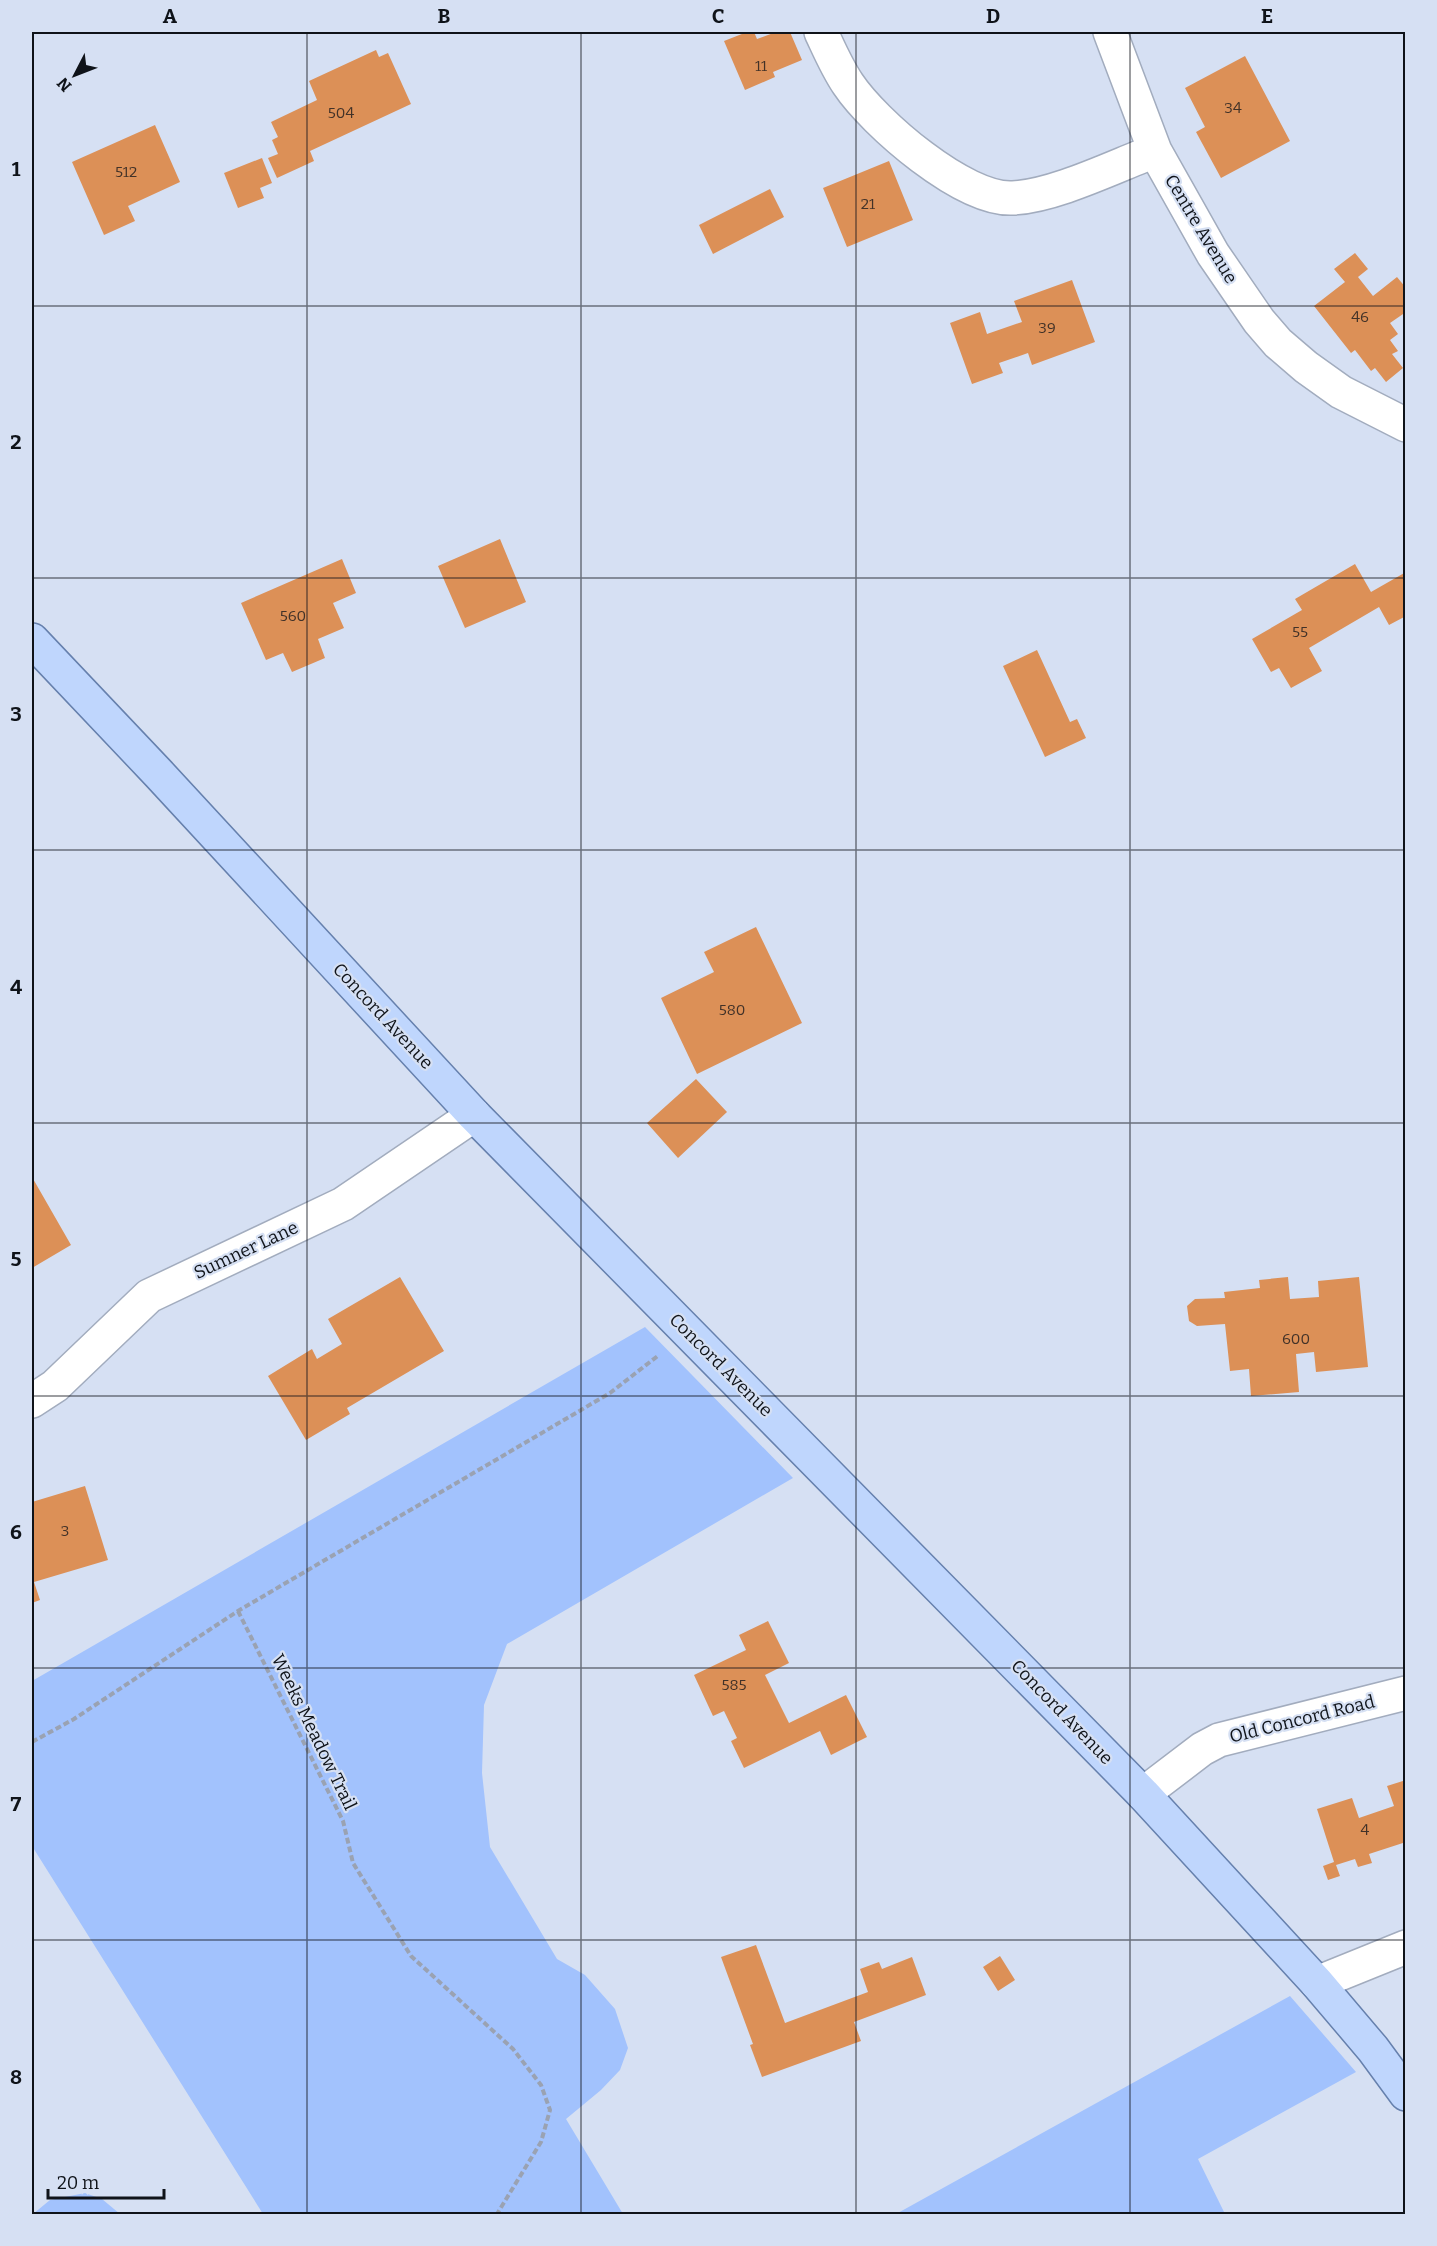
<svg xmlns="http://www.w3.org/2000/svg" width="1437" height="2246" font-family="Bitter,serif">
<style>
.green{fill:#a2c2fd}
.building{fill:#dc9057}
.lines{fill:none;stroke-linecap:round;stroke-linejoin:round}
.minor-casing{stroke:#a2acbe;stroke-width:36}
.major-casing{stroke:#6680ad;stroke-width:36}
.path{stroke:#9aa2b2;stroke-width:4;stroke-dasharray:6 3;stroke-linecap:butt}
.minor{stroke:#fff;stroke-width:33}
.major{stroke:#bfd6fd;stroke-width:33}
.grid{fill:none;stroke:#0f1319;stroke-width:1.5;stroke-opacity:0.55}
.labels{text-anchor:middle;stroke-width:4.5;stroke-linejoin:round;paint-order:stroke}
.number-label{font-size:15px;fill:#423228}
.street-label{font-size:18px;fill:#0f1319;stroke:#d6e0f3}
.neatline{fill:none;stroke:#0f1319;stroke-width:2}
.grid-label{font-size:20px;text-anchor:middle;font-weight:bold;fill:#0f1319}
</style>
<rect width="100%" height="100%" fill="#d6e0f3"/>
<path class="green" d="M645 1327 793 1478 507 1644 484 1705 482 1773 490 1847 557 1959 585 1975 615 2009 628 2048 620 2070 601 2090 566 2119 623 2214H263L32 1846V1681Z
M1290 1996 1356 2072 1198 2159 1225 2214H896Z
M85 2193 102 2199 120 2214H33L50 2200Z"/>
<path class="building" d="M747 32H754L757 39 776 32H790L802 60 773 72 775 77 745 90 724 41Z
M376 50 379 57 388 53 411 104 310 151 314 161 277 178 268 158 278 154 272 140 278 137 271 122 317 100 309 81Z
M1245 56 1290 141 1221 178 1196 132 1205 127 1185 88Z
M155 125 180 182 128 206 135 221 104 235 72 162Z
M262 158 272 183 260 188 264 198 238 208 224 173Z
M889 161 913 220 847 247 823 188Z
M770 189 784 217 713 254 699 225Z
M1355 253 1368 269 1358 277 1373 296 1397 277 1406 288V312L1390 323 1398 334 1390 340 1398 351 1392 354 1403 368 1386 382 1375 368 1371 371 1355 350 1351 353 1314 306 1345 282 1334 269Z
M1072 280 1095 342 1032 365 1028 353 999 363 1003 373 972 384 950 323 980 312 987 334 1022 322 1014 301Z
M500 539 526 602 465 628 438 566Z
M342 559 356 593 333 603 344 628 318 639 325 658 292 672 283 653 266 660 241 603Z
M1355 564 1371 592 1406 572V616L1389 625 1379 607 1309 648 1322 671 1291 688 1279 668 1271 672 1252 639 1302 610 1295 599Z
M1037 650 1070 722 1077 719 1086 738 1045 757 1003 666Z
M756 927 802 1023 697 1074 661 998 714 972 704 952Z
M696 1079 727 1112 678 1158 647 1123Z
M32 1177 71 1245 32 1268Z
M400 1277 444 1351 347 1408 350 1414 306 1440 268 1376 312 1349 317 1359 342 1344 328 1319Z
M1288 1277 1290 1299 1319 1297 1318 1281 1359 1277 1368 1367 1316 1372 1314 1352 1296 1354 1299 1392 1251 1396 1249 1369 1230 1371 1225 1324 1197 1326 1189 1321 1187 1306 1195 1299 1225 1298 1224 1292 1260 1288 1259 1280Z
M85 1486 108 1560 34 1582 40 1600 32 1603V1502Z
M768 1621 789 1663 765 1675 789 1723 846 1695 867 1737 831 1755 820 1731 744 1768 731 1741 737 1738 724 1711 713 1716 694 1675 746 1650 739 1635Z
M1406 1780V1842L1369 1854 1372 1863 1358 1867 1355 1859 1336 1865 1340 1876 1328 1880 1323 1866 1334 1862 1317 1809 1352 1798 1359 1818 1394 1806 1387 1786Z
M756 1945 785 2023 868 1992 860 1969 879 1962 882 1969 912 1957 926 1995 854 2022 861 2041 762 2077 750 2045 753 2044 721 1957Z
M1000 1956 1015 1980 998 1991 983 1967Z"/>
<g class="lines">
<g class="minor-casing">
<path id="minor" d="M821 32C829 49 837 68 848 84 874 123 964 201 1013 198 1055 196 1115 166 1155 151
M1110 32 1155 151 1213 254 1259 321 1278 343 1306 367 1341 392 1406 425
M32 1401 55 1386 149 1296 343 1204 474 1115
M1143 1794 1202 1749 1219 1740 1406 1693
M1317 1983 1406 1947"/>
</g>
<g class="major-casing">
<path id="major" d="M32 640 159 774 474 1115 1143 1794 1317 1983 1373 2049 1406 2094"/>
</g>
<path class="path" d="M238 1611 343 1821 353 1863 411 1956 513 2049 541 2085 550 2110 541 2142 497 2214
M32 1742 74 1719 238 1611 610 1393 659 1355"/>
<use href="#minor" class="minor"/>
<use href="#major" class="major"/>
</g>
<path class="grid" d="M307 32V2214M581 32V2214M856 32V2214M1130 32V2214M32 306H1406M32 578H1406M32 850H1406M32 1123H1406M32 1396H1406M32 1668H1406M32 1940H1406"/>
<g class="labels">
<g class="number-label">
<text x="761" y="71">11</text>
<text x="1233" y="113">34</text>
<text x="341" y="118">504</text>
<text x="126" y="177">512</text>
<text x="868" y="209">21</text>
<text x="1360" y="322">46</text>
<text x="1047" y="333">39</text>
<text x="293" y="621">560</text>
<text x="1300" y="637">55</text>
<text x="732" y="1015">580</text>
<text x="1296" y="1344">600</text>
<text x="65" y="1536">3</text>
<text x="734" y="1690">585</text>
<text x="1365" y="1835">4</text>
</g>
<g class="street-label">
<text transform="translate(1201 229) rotate(59)" y="6">Centre Avenue</text>
<text transform="translate(383 1016) rotate(47)" y="6">Concord Avenue</text>
<text transform="translate(246 1250) rotate(-25)" y="6">Sumner Lane</text>
<text transform="translate(721 1365) rotate(45)" y="6">Concord Avenue</text>
<text transform="translate(1062 1712) rotate(46)" y="6">Concord Avenue</text>
<text transform="translate(1302 1719) rotate(-14)" y="6">Old Concord Road</text>
<text transform="translate(314 1732) rotate(64)" y="6">Weeks Meadow Trail</text>
</g>
</g>
<rect width="1437" height="2246" fill="none" stroke="#d6e0f3" stroke-width="66"/>
<g transform="translate(75 75) rotate(228)" stroke="#d6e0f3" stroke-width="4.5" paint-order="stroke">
<path d="M0-4.5L10 22L0 15L-10 22Z" fill="#0f1319"/>
<text y="-9" font-size="16" font-weight="bold" text-anchor="middle" fill="#0f1319">N</text>
</g>
<path d="M48 2189v9h116v-9" fill="none" stroke="#0f1319" stroke-width="3"/>
<text x="57" y="2189" font-size="18" fill="#0f1319" stroke="#d6e0f3" stroke-width="4.5" paint-order="stroke">20 m</text>
<rect x="33" y="33" width="1371" height="2180" class="neatline"/>
<g class="grid-label">
<text x="170" y="23">A</text>
<text x="444" y="23">B</text>
<text x="718" y="23">C</text>
<text x="993" y="23">D</text>
<text x="1267" y="23">E</text>
<text x="16" y="176">1</text>
<text x="16" y="449">2</text>
<text x="16" y="721">3</text>
<text x="16" y="994">4</text>
<text x="16" y="1266">5</text>
<text x="16" y="1539">6</text>
<text x="16" y="1811">7</text>
<text x="16" y="2084">8</text>
</g>
</svg>
